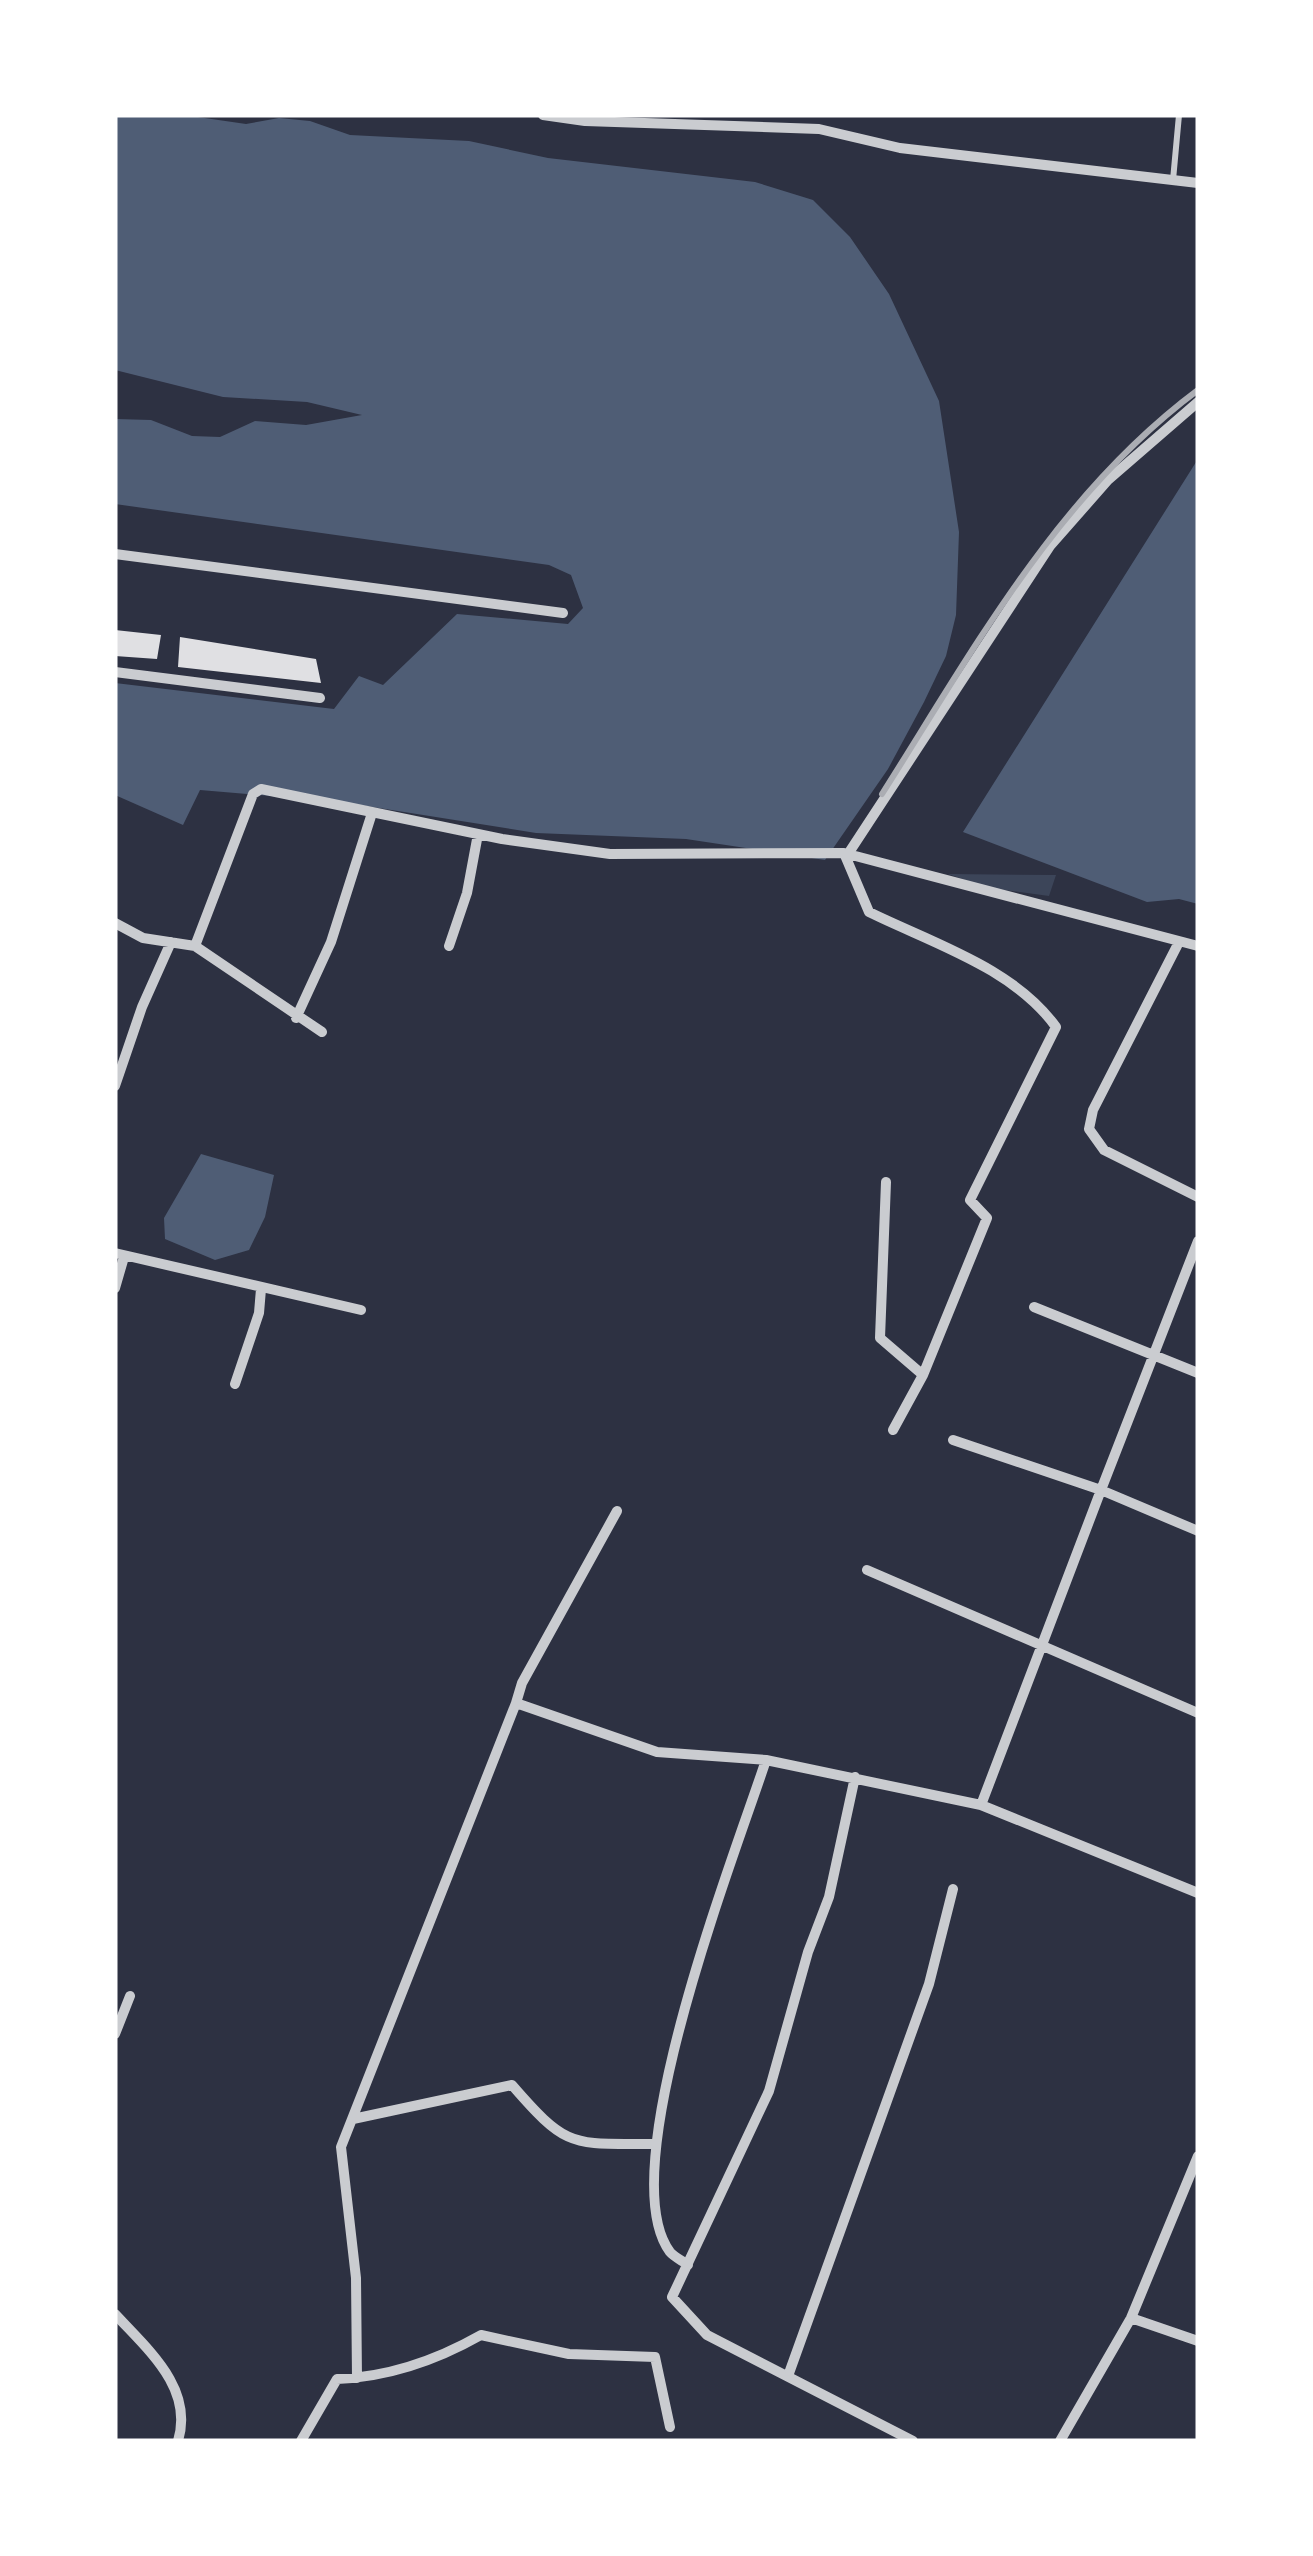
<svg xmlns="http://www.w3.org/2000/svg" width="1313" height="2556" font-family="Mulish,sans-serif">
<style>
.green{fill:#3c4559}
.water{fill:#4f5d75}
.building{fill:#e0e0e3}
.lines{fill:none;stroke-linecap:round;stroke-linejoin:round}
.service{stroke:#caccd0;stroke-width:6}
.minor{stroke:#caccd0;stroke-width:10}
.rail{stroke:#abadb3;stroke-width:6}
</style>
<rect width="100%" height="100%" fill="#2d3142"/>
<path class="green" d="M948 874 1056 875 1049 896 989 888Z"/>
<path class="water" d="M115 115H184L246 124 279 118 310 121 350 135 469 141 548 158 755 182 813 200 850 237 889 294 939 401 959 532 956 615 946 656 924 702 888 769 825 860 686 839 536 833 341 802 200 790 183 825 115 795V683L334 709 359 676 383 685 457 614 568 624 583 608 571 575 549 565 115 504V419L151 420 192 436 220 437 255 421 306 425 362 415 307 402 223 397 115 370Z
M1198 459V904L1179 899 1147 902 963 832Z
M201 1154 274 1175 265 1217 249 1250 215 1260 165 1239 164 1218Z"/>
<path class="building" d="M115 630 161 635 157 659 115 656Z
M180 637 316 659 321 683 178 667Z"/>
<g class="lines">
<path class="service" d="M1173 180 1179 115"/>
<path class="minor" d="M543 115 585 121 819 129 900 148 1198 183
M115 554 563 613
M115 672 320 698
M844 853 869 912C932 943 1014 968 1056 1027L970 1200 987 1218 923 1375 880 1338 886 1182
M848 854 1050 546 1108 480 1198 402
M115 923 143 938 195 946 322 1032
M1179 942 1093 1110 1089 1129 1104 1150 1198 1197
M195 946 253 794 261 789 502 839 610 854 844 853 1198 946
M449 946 467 893 478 834
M296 1018 331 942 372 813
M115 1086 142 1007 171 942
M1198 1241 1101 1490 1198 1531
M115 1253 361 1310
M115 1288 124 1257
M1034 1307 1198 1373
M235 1384 259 1313 261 1289
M893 1430 923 1375
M953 1440 1101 1490 981 1805 1198 1893
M617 1511 522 1683 516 1703 657 1752 766 1760 981 1805
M867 1570 1198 1713
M855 1777 829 1897 808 1952 769 2091 672 2297 707 2335 913 2441
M115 2034 130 1996
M353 2119 512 2085C569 2151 572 2143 656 2144
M688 2265C683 2261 674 2257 670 2252 610 2172 736 1852 766 1760
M115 2314C148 2350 194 2388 178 2441
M1131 2318 1198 2341
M788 2376 929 1984 953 1889
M357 2378 356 2278 341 2147 516 1703
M301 2441 337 2379C388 2377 437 2360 481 2335L569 2354 655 2357 670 2427
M1060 2441 1131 2318 1198 2156"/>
<path class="rail" d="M882 794C974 649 1057 495 1198 390"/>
</g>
<rect width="1313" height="2556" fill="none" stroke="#ffffff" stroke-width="235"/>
</svg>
